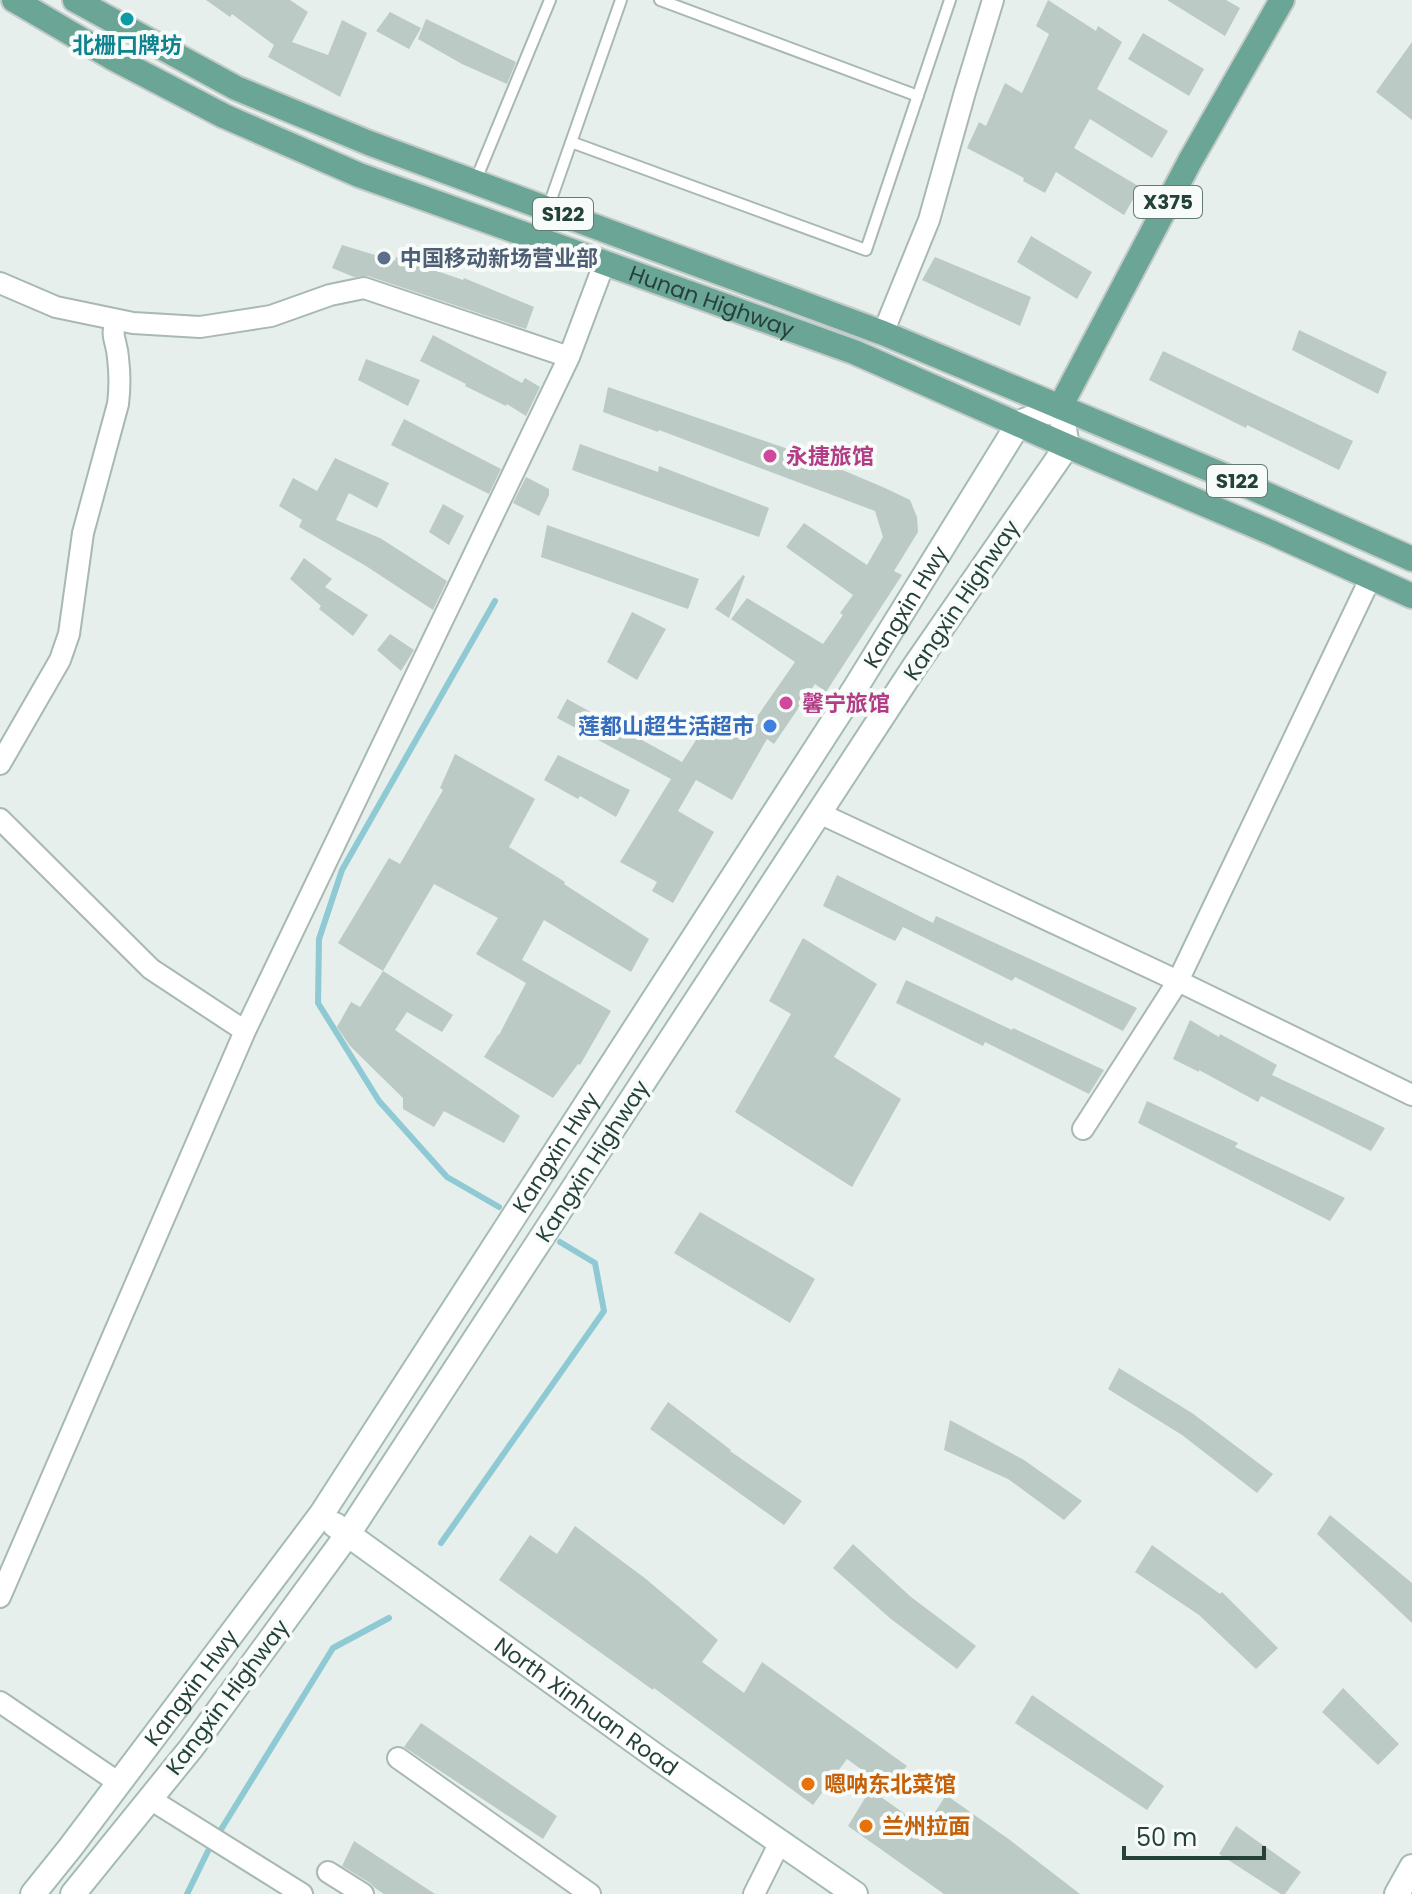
<svg xmlns="http://www.w3.org/2000/svg" width="1412" height="1894" font-family="Poppins,'Noto Sans SC',sans-serif">
<style>
.lines{fill:none;stroke-linecap:round;stroke-linejoin:round}
.stream{stroke:#8ec9d4;stroke-width:6}
.building{fill:#bbcac4}
.lane-casing{stroke:#a8b8b2;stroke-width:14}
.street-casing{stroke:#a8b8b2;stroke-width:24}
.secondary-casing{stroke:#a4bbb3;stroke-width:28}
.primary-casing{stroke:#c2cac8;stroke-width:28}
.lane{stroke:#fff;stroke-width:10}
.street{stroke:#fff;stroke-width:20}
.secondary{stroke:#fff;stroke-width:24}
.primary{stroke:#6aa596;stroke-width:24}
.culture-dot{fill:#0f9aa8;stroke:#f7fbf9;stroke-width:3}
.service-dot{fill:#5c6f8a;stroke:#f7fbf9;stroke-width:3}
.hotel-dot{fill:#d1479c;stroke:#f7fbf9;stroke-width:3}
.shop-dot{fill:#3f7fe0;stroke:#f7fbf9;stroke-width:3}
.food-dot{fill:#e8710a;stroke:#f7fbf9;stroke-width:3}
.labels{text-anchor:middle;stroke-width:8;stroke-linejoin:round;paint-order:stroke}
.shield{fill:#f7fbf9;stroke:#637a73;stroke-width:2}
.shield-label{font-size:20px;font-weight:bold;fill:#24423a}
.culture-label{font-size:22px;font-weight:bold;fill:#0d838f;stroke:#f7fbf9}
.service-label{font-size:22px;font-weight:bold;fill:#4e5e75;stroke:#f7fbf9;text-anchor:start}
.street-label{font-size:22px;fill:#24423a;stroke:#f7fbf9}
.hotel-label{font-size:22px;font-weight:bold;fill:#b23c85;stroke:#f7fbf9;text-anchor:start}
.shop-label{font-size:22px;font-weight:bold;fill:#366cbe;stroke:#f7fbf9;text-anchor:end}
.food-label{font-size:22px;font-weight:bold;fill:#c56008;stroke:#f7fbf9;text-anchor:start}
</style>
<rect width="100%" height="100%" fill="#e6efeb"/>
<g class="lines">
<path class="stream" d="M495 601 342 870 319 939 318 1003 379 1101 447 1177 499 1207
M441 1543 604 1311 595 1263 560 1242
M187 1894 209 1849 333 1648 389 1618"/>
</g>
<path class="building" d="M206 0H290L308 12 292 42 328 55 342 20 367 33 340 97 268 57 274 45 232 14 230 17Z
M1048 0 1096 31 1098 26 1122 42 1097 89 1168 131 1152 158 1090 119 1074 148 1140 187 1124 215 1056 172 1045 193 1023 181 1024 178 967 148 979 122 986 126 1005 83 1022 93 1049 34 1036 26Z
M1167 0H1226L1240 8 1225 36Z
M390 12 421 28 409 49 376 31Z
M426 19 516 62 507 84 462 64 418 39Z
M1143 33 1204 69 1189 96 1128 59Z
M1412 42V120L1376 92Z
M1031 236 1092 272 1077 299 1017 262Z
M342 245 395 261 396 257 463 280 464 278 534 307 526 329 368 276 354 277 332 268Z
M935 257 1031 297 1020 326 922 280Z
M1299 330 1387 372 1378 394 1292 350Z
M433 335 522 383 525 378 540 387 526 416 507 404 506 406 465 386 466 384 420 361Z
M1163 351 1353 441 1339 470 1247 425 1246 428 1149 380Z
M366 359 420 380 408 406 358 380Z
M608 387 814 458 885 488 910 500 917 517 918 532 894 571 902 575 826 692 815 684 774 744 767 739 732 800 696 780 678 811 714 832 673 903 652 891 657 882 620 862 671 779 557 718 567 699 682 762 710 718 743 737 795 662 731 619 747 598 823 644 843 615 840 613 853 595 786 547 804 523 867 565 883 537 875 511 659 430 658 432 603 412Z
M404 419 501 469 489 494 391 445Z
M580 444 658 472 659 466 769 508 759 537 572 470Z
M335 458 389 483 377 508 349 493 336 520 380 538 447 581 433 610 366 566 299 527 302 520 279 506 293 478 317 491Z
M526 477 549 489V495L539 516 513 503Z
M443 504 464 516 449 545 429 532Z
M547 525 699 579 688 609 541 557Z
M304 558 332 579 325 587 368 615 353 636 319 609 321 606 290 579Z
M743 575 745 576 729 618 715 609Z
M632 612 666 629 637 680 607 662Z
M390 634 414 650 401 671 377 650Z
M455 754 535 799 509 847 565 882 564 884 649 939 631 972 544 920 522 960 611 1011 580 1065 578 1064 553 1098 484 1057 498 1035H499L526 983 476 954 498 918 434 884 383 971 338 943 389 858 400 864 443 790 440 788Z
M558 755 630 790 616 817 580 796 578 799 544 780Z
M837 875 933 923 936 916 1137 1008 1123 1031 1015 977 1012 981 903 927 895 941 823 906Z
M803 938 877 984 834 1057 901 1099 852 1187 735 1112 791 1014 769 1001Z
M383 971 453 1015 442 1032 407 1012 395 1030 520 1116 504 1143 444 1111 434 1127 403 1109V1098L350 1046 337 1027 351 1002 360 1007Z
M906 980 1012 1030 1013 1028 1104 1070 1089 1094 985 1042 983 1046 896 1003Z
M1190 1020 1219 1037 1220 1034 1277 1065 1272 1075 1385 1128 1371 1151 1261 1096 1258 1102 1199 1070V1072L1173 1059Z
M1147 1101 1238 1143 1235 1147 1345 1198 1330 1221 1138 1123Z
M700 1212 815 1279 790 1323 674 1253Z
M1119 1368 1192 1413 1273 1474 1257 1493 1182 1435 1108 1389Z
M668 1402 731 1450 730 1451 802 1501 784 1525 650 1429Z
M950 1420 1024 1460 1082 1501 1064 1520 1008 1479 944 1450Z
M1330 1515 1412 1583V1623L1317 1534Z
M575 1526 646 1579 718 1640 702 1662 744 1693 762 1662 907 1766 881 1797 925 1828 946 1795 1010 1840 1080 1894H944L848 1826 876 1780 847 1759 813 1805 654 1688 653 1690 499 1580 530 1535 557 1554Z
M853 1544 911 1597 976 1646 957 1669 891 1619 833 1568Z
M1152 1545 1220 1594 1222 1592 1278 1648 1256 1669 1199 1615 1135 1572Z
M1343 1688 1399 1744 1378 1765 1322 1712Z
M1032 1695 1164 1786 1147 1810 1015 1723Z
M421 1723 557 1816 543 1839 404 1747Z
M1236 1826 1301 1872 1285 1894H1281L1219 1854Z
M354 1841 435 1894H384L375 1888 370 1883 342 1866Z"/>
<g class="lines">
<g class="lane-casing">
<path id="lane" d="M660 0 918 96
M571 142 866 250 950 0
M475 182 550 0
M548 208 621 0"/>
</g>
<g class="street-casing">
<path id="street" d="M0 283 56 307 133 323 200 327 271 316 330 295 364 288 569 357
M883 333 929 220 965 92 993 0
M0 764 60 660 69 634 83 533 118 404C120 388 120 374 118 358 117 341 110 337 116 320
M819 813 1178 981 1412 1095
M0 819 151 969 245 1031
M1083 1129 1178 981 1371 577
M0 1597 245 1031 569 357 604 264
M0 1702 119 1783
M398 1758 590 1894
M150 1799 302 1894
M328 1872 363 1894
M754 1894 779 1844"/>
</g>
<g class="secondary-casing">
<g id="secondary">
<path id="s1" d="M335 1525 658 1758 855 1894"/>
<path id="s2" d="M33 1894 70 1848 321 1515 854 690 1019 423 1060 407 1067 446 915 666 348 1534 192 1747 73 1894"/>
<path d="M1397 1894 1412 1867"/>
</g>
</g>
<g class="primary-casing">
<g id="primary">
<path id="s3" d="M14 0 111 57 224 116 359 175 854 352 1067 446 1270 532 1412 596"/>
<path d="M75 0 236 88 369 143 883 333 1223 475 1412 559"/>
<path d="M1060 407 1190 161 1282 0"/>
</g>
</g>
<use href="#lane" class="lane"/>
<use href="#street" class="street"/>
<use href="#secondary" class="secondary"/>
<use href="#primary" class="primary"/>
</g>
<circle class="culture-dot" cx="127" cy="19" r="8"/>
<circle class="service-dot" cx="384" cy="258" r="8"/>
<g class="hotel-dot">
<circle cx="770" cy="456" r="8"/>
<circle cx="786" cy="703" r="8"/>
</g>
<circle class="shop-dot" cx="770" cy="726" r="8"/>
<g class="food-dot">
<circle cx="808" cy="1784" r="8"/>
<circle cx="866" cy="1826" r="8"/>
</g>
<g class="labels">
<g class="shield">
<rect x="1134" y="186" width="68" height="32" rx="6"/>
<rect x="533" y="198" width="60" height="32" rx="6"/>
<rect x="1207" y="465" width="60" height="32" rx="6"/>
</g>
<g class="shield-label">
<text x="1168" y="209">X375</text>
<text x="563" y="221">S122</text>
<text x="1237" y="488">S122</text>
</g>
<g class="culture-label">
<text x="127" y="53">北栅口牌坊</text>
</g>
<g class="service-label">
<text x="400" y="266">中国移动新场营业部</text>
</g>
<g class="street-label">
<text dy="8" stroke="none"><textPath href="#s3" startOffset="762">Hunan Highway</textPath></text>
<text transform="translate(961 600) rotate(-56)" y="8">Kangxin Highway</text>
<text dy="8" stroke="none"><textPath href="#s2" startOffset="1556">Kangxin Hwy</textPath></text>
<text dy="8" stroke="none"><textPath href="#s2" startOffset="908">Kangxin Hwy</textPath></text>
<text transform="translate(592 1161) rotate(-57)" y="8">Kangxin Highway</text>
<text dy="8" stroke="none"><textPath href="#s2" startOffset="260">Kangxin Hwy</textPath></text>
<text transform="translate(227 1697) rotate(-53)" y="8">Kangxin Highway</text>
<text dy="8" stroke="none"><textPath href="#s1" startOffset="310">North Xinhuan Road</textPath></text>
</g>
<g class="hotel-label">
<text x="786" y="464">永捷旅馆</text>
<text x="802" y="711">馨宁旅馆</text>
</g>
<g class="shop-label">
<text x="754" y="734">莲都山超生活超市</text>
</g>
<g class="food-label">
<text x="824" y="1792">嗯呐东北菜馆</text>
<text x="882" y="1834">兰州拉面</text>
</g>
</g>
<path d="M1124 1846v12h140v-12" fill="none" stroke="#24423a" stroke-width="4"/>
<text x="1136" y="1846" font-size="24" fill="#24423a" stroke="#f7fbf9" stroke-width="6" paint-order="stroke">50 m</text>
</svg>
